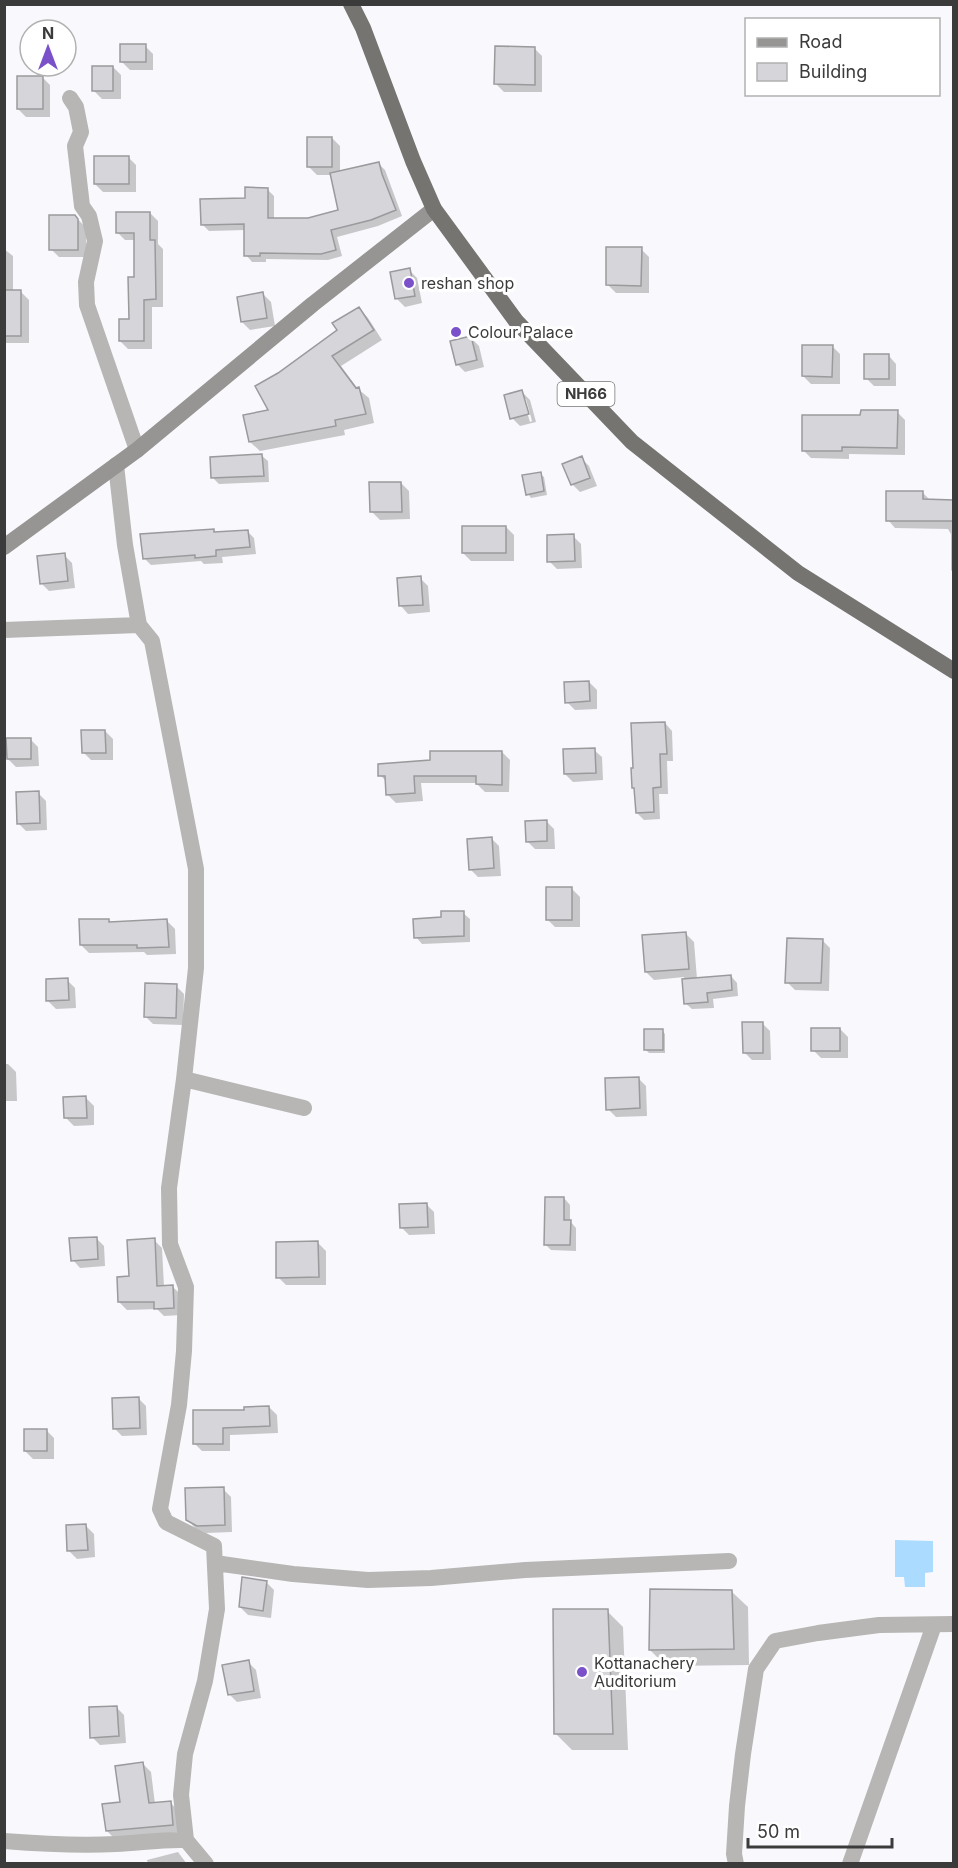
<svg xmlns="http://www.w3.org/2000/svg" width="958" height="1868" font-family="Inter,sans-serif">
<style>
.water{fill:#abdbff}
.shadow{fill:#0003;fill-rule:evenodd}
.building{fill:#d6d6da;stroke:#9a9a9d;stroke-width:1.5}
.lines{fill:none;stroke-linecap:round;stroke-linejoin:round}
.minor{stroke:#b7b6b4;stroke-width:16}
.secondary{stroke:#969593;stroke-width:16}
.trunk{stroke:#757471;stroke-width:16}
.poi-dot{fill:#7b51ca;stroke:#fff;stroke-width:2}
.labels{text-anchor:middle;stroke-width:6;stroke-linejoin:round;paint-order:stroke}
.shield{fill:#fff;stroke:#767676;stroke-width:1.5}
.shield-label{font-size:15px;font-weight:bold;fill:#3b3b3c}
.poi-label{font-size:16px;fill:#3b3b3c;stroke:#fff;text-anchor:start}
</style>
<rect width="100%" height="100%" fill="#f9f9fd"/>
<path class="water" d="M895 1540 933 1541V1572L925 1573V1587H905L904 1577H895Z"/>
<path class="shadow" d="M145 46 153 54V70H130L122 62Z
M534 48 542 56V92H504L496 84Z
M113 67 121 75V99H102L94 91Z
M42 77 50 85V117H26L18 109Z
M332 138 340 146V172L378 163 385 170 402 216 378 226 337 237 342 256 328 260 266 259V262H252L246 255V230L209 231 203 225 246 199 267 189 274 196V219L308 220 340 211 332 175H317L309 167Z
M128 157 136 165V192H103L95 184Z
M150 213 158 221V244L163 249V307H152V349H128L120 341 130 321 136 279V240H125L117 232Z
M75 216 86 228V257H59L51 249Z
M4 249 13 256V292H21L29 300V343H4Z
M641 249 649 257V293H616L608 285Z
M409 270 417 278 422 303 405 307 397 299Z
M263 294 271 302 275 326 250 330 242 322Z
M359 308 368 318 382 340 341 366 358 389 369 398 374 423 344 430 345 435 260 451 250 442 270 411 279 375 339 331Z
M471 338 479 346 484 367 465 372 457 364Z
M832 346 840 354V384H811L803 376Z
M889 356 896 364V386H874L866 378Z
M522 392 530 400 536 422 520 426 512 418ZM523 399H526L532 421 530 422Z
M897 412 905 420V455L849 454V459L811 458 803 450 862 417Z
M261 455 268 461 269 482 219 484 213 478Z
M581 458 589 466 597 486 580 492 572 484Z
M540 474 544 477 547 495 531 498 528 494Z
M401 483 409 491 410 519 380 520 372 512Z
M923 493 931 501H954V573L951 570V534L948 529 895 528 888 520Z
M506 527 514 535V561H471L463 553Z
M213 530 216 533 247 531 254 538 256 554 222 557 223 563 204 564 201 561 151 565 144 558Z
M573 536 581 544 582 568 557 569 549 561Z
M64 555 72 563 75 588 49 591 41 583Z
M420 578 428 586 430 612 408 614 401 606Z
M589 682 597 690V709L575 710 567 702Z
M665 723 672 731 673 761H667L668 794H659L660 819 644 820 637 813 636 791 633 788Z
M105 731 113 739V760H91L83 752Z
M30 739 38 747 39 766 16 767 8 759Z
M594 750 602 757 603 780 573 782 565 774Z
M502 752 510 760 509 792H485L476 783H421L423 801 396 803 388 795 387 782 380 775 431 762Z
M38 793 46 801 47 830 26 831 18 823Z
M546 821 554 829 555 849H535L527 841Z
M491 838 499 846 501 876 478 877 470 869Z
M572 889 580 897V927H555L548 920Z
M463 913 470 919V942L422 944 416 937 442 918Z
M109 920 111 923 167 921 175 929 176 954 147 955 144 952 89 953 81 945Z
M686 934 694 942 697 979 731 976 737 983 738 996 713 999 714 1008 692 1009 685 1003 684 977 654 980 646 972Z
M822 940 830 948 829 991 795 990 787 982Z
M67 980 75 988 76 1008 56 1009 48 1001Z
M176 986 184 994 183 1025 153 1024 145 1016Z
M762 1023 770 1031 771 1060H752L744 1052Z
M840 1029 848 1037V1058H821L813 1050Z
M662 1030 665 1034V1053H649L645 1049Z
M4 1064H8L16 1072 17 1101H4Z
M638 1078 646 1086 647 1116 616 1117 608 1109Z
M86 1098 94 1106V1125L74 1126 66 1118Z
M564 1198 570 1205V1221L576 1228V1251L551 1250 545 1244Z
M426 1204 434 1212 435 1234 409 1235 401 1227Z
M96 1238 104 1246 105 1266 80 1268 73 1260Z
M154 1240 162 1248 164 1287H173L181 1295 182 1315 164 1316 157 1309 127 1310 119 1302 131 1278Z
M318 1243 326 1251V1285H286L278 1277Z
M138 1398 146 1406 147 1435 122 1436 114 1428Z
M269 1407 277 1415 278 1433 230 1435V1451H202L194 1443 246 1412Z
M46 1430 54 1438V1459H33L25 1451Z
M223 1489 231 1497 232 1532 206 1533 195 1528 187 1519Z
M86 1526 94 1534 95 1557 77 1559 69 1551Z
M266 1582 274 1590 271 1618 248 1615 240 1607Z
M731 1591 748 1607 749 1665 666 1666 650 1650Z
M607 1611 623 1627 628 1750H572L555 1733Z
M248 1662 256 1670 261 1698 237 1702 229 1694Z
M116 1707 124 1715 126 1743 100 1745 92 1737Z
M143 1764 151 1772 155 1804 171 1803 178 1811 180 1832 115 1839 107 1831Z
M178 1852 187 1864H148L147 1860Z"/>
<path class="building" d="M120 44H146V62H120Z
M495 46 535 47V85L494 84Z
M92 66H113V91H92Z
M17 76H43V109H17Z
M307 137H332V167H307Z
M94 156H129V184H94Z
M379 162 382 174 396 210 371 220 331 230 336 250 321 254 260 253V256H244V224L201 225 200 199 245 198V187L268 188V218H308L338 210 330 173Z
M116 212H150V240H155L156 299 144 300V341H119V319H129L128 277H134V233H116Z
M49 215H75L78 219V250H49Z
M606 247H642L641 286 606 285Z
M410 268 415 296 395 299 390 272Z
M4 290H21V336H4Z
M263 292 267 318 241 322 237 297Z
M359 307 374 330 332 356 356 388 359 387 366 414 335 420 336 426 249 442 243 415 268 410 255 386 278 373 337 330 332 323Z
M471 336 477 360 456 365 450 341Z
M802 345H833L832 377 802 376Z
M864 354H889V379H864Z
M522 390 529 414 510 419 504 395Z
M861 410H898L897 448 842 447V451H802V415H860Z
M262 454 264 476 211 478 210 457Z
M582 456 590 478 571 485 562 464Z
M541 472 544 491 526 495 522 475Z
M369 482H401L402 512H370Z
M886 491H923V499L954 500V521H886Z
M462 526H506V553H462Z
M214 529V532L248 530 250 547 216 550V556L195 558V555L143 559 140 534Z
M574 534 575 561 547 562V535Z
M65 553 68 581 40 584 37 556Z
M421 576 423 605 399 606 397 578Z
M589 681 590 701 565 703 564 682Z
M665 722 667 754H660L661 787 653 788 654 812 636 813 634 788H632L631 768H633L631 723Z
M81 730H105L106 753H82Z
M6 738H31V759H7Z
M595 748 596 773 564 774 563 749Z
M430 751H502V785L476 784V776H414L415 793 386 795 385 776H378V764L430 760Z
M39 791 40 823 17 824 16 792Z
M547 820V841L526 842 525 821Z
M492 837 494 868 469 870 467 839Z
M546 887H572V920H546Z
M441 911H464V936L414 938 413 919 441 917Z
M79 919H109V922L167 919 169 947 137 948V945H80Z
M686 932 689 969 645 972 642 935Z
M787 938 823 939 821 983H785Z
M731 975 732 990 707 993 708 1002 684 1004 682 979Z
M68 978 69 1000 46 1001V979Z
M145 983 177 984 176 1018 144 1017Z
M742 1022H763V1053H743Z
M811 1028H840V1051H811Z
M644 1029H663V1050H644Z
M639 1077 640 1108 606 1110 605 1078Z
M86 1096 87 1118H64L63 1097Z
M545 1197H564V1220H571L570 1245H544Z
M427 1203 428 1227 400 1228 399 1204Z
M97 1237 98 1259 71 1261 69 1238Z
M155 1238 157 1286 173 1285 174 1308 154 1309V1302H118L117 1277 129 1276 127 1240Z
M318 1241 319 1277 276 1278V1242Z
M139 1397 140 1428 113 1429 112 1398Z
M269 1406 270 1426 223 1428V1444H193V1410H244V1407Z
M24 1429H47V1451H24Z
M224 1487 225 1525 197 1526 186 1520 185 1488Z
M86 1524 88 1550 67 1551 66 1525Z
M242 1577 267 1581 263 1611 239 1607Z
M650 1589 732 1590 734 1649 649 1650Z
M553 1609H608L613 1734H554Z
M249 1660 254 1691 228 1695 222 1665Z
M117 1706 119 1736 90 1738 89 1707Z
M143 1762 149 1803 171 1801 173 1825 106 1831 102 1804 120 1802 115 1766Z"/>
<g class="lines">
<path class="minor" d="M70 98 76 107 81 132 75 146 82 206 89 216 95 241 86 282 87 305 137 450
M116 465 125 545 139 625
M4 630 139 625 152 641 196 869V968L184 1079 169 1188 170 1244 186 1287 184 1351 179 1405 160 1509 166 1522 214 1546 217 1609 205 1681 185 1754 181 1795 186 1840
M184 1079 304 1108
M215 1563 293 1574 368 1580 431 1578 525 1570 729 1561
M4 1841C42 1844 78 1846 116 1844 140 1843 162 1839 186 1840L206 1864
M736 1864 734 1854 737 1806 743 1754 756 1669 775 1641 818 1633 879 1625 954 1624
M850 1864 934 1625"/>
<path class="secondary" d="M4 547 137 450 313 304 434 209"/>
<path class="trunk" d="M351 4 363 28 413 161 434 209 516 321 632 442 798 573 954 671"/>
</g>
<g class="poi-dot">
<circle cx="409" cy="283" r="6"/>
<circle cx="456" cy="332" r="6"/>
<circle cx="582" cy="1672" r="6"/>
</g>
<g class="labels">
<rect class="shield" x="557.5" y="382" width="57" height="24" rx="4.5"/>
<g class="shield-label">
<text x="586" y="399">NH66</text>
</g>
<g class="poi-label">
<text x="421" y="289">reshan shop</text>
<text x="468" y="338">Colour Palace</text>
<text x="594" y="1669">Kottanachery<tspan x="594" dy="18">Auditorium</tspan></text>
</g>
</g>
<rect width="958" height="1868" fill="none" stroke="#3b3b3c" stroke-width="12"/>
<rect x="745" y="18" width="195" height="78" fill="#ffffff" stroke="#b1b1b1" stroke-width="1.5"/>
<rect x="757" y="38" width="30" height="9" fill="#969593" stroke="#b1b1b1" stroke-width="1.5"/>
<text x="799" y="48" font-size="18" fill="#3b3b3c">Road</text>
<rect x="757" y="63" width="30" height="18" fill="#d6d6da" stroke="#b1b1b1" stroke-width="1.5"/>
<text x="799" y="78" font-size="18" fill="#3b3b3c">Building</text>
<g transform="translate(48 48)"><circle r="28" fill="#ffffff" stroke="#b1b1b1" stroke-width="1.5"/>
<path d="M0-4.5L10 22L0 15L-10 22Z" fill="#7b51ca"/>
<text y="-9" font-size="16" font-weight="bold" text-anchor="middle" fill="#3b3b3c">N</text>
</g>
<path d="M748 1838v9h144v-9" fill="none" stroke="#3b3b3c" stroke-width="3"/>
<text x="757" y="1838" font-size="18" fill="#3b3b3c" stroke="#ffffff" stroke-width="4.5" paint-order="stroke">50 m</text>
</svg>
